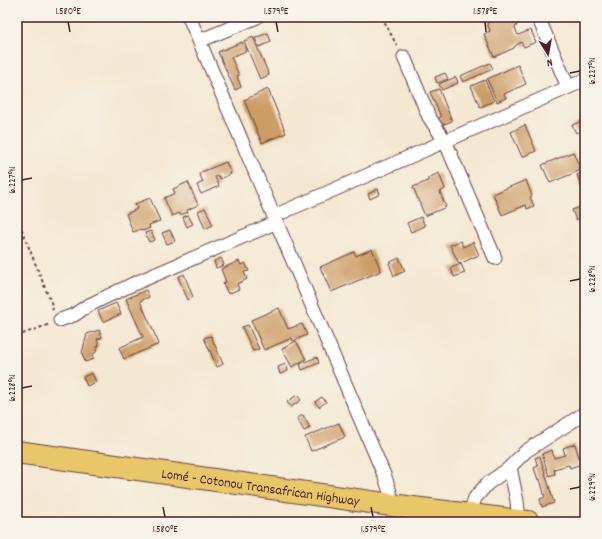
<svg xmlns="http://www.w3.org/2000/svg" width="602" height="539" font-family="Dekko,sans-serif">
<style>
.building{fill:#cd9d66}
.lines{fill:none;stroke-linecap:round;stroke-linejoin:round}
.street-casing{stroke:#643d44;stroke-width:15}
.highway-casing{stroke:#643d44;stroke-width:24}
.path{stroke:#643d44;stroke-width:2;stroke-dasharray:3 3;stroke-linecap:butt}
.street{stroke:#fff;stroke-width:13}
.highway{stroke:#e9c769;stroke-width:22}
.ticks{fill:none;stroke:#4a1f2b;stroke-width:1.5}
.labels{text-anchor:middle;stroke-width:4;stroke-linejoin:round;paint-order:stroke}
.street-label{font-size:14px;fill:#4a1f2b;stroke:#f7f3e8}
.neatline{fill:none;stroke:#4a1f2b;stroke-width:1.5}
.ticks-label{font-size:10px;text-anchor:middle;fill:#4a1f2b}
</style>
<rect width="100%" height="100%" fill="#f7f3e8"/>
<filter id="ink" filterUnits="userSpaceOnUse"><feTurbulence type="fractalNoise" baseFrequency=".025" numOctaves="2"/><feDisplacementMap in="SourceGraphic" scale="8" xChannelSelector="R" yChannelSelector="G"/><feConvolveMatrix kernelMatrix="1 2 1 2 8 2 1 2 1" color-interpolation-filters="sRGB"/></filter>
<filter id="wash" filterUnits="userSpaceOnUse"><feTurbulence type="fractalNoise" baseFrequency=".012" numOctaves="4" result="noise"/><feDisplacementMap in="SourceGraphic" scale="16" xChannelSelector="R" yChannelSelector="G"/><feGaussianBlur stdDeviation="0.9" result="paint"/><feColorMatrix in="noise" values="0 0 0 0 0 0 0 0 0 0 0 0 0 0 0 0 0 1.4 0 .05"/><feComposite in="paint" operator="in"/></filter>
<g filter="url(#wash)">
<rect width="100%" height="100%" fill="#f4e8d2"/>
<g id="blocks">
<path class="building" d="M500 17H516L518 23 515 28 518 35 531 30 536 42 524 47 521 42 514 47V48L494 57 484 34 490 31 487 23Z
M268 33 271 42 259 47 255 38Z
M253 37 269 75 260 79 244 41Z
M242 42 246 51 231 57 239 75 237 76 241 87 235 90 218 52Z
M490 63 493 69 463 82 460 76Z
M518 65 526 84 504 94 506 98 497 102 487 79Z
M445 73 448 79 437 83 435 77Z
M456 77 458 83 442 90 439 84Z
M485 80 494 101 480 107 471 86Z
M268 89 286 133 262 143 244 100Z
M439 89 452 121 439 126 436 119 441 117 430 92Z
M585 120V129L576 133 572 125Z
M525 125 536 151 522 157 511 132Z
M573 152 581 170 550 183 542 165Z
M226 162 231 174 220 179 219 176 215 177 219 186 201 194 197 185 203 182 199 173Z
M584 171 585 185 581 186 577 175Z
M439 173 445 189 440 192 446 207 425 216 413 187 428 181V178Z
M526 180 532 196 530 197 534 206 527 209 526 205 502 215 493 194Z
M188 182 198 205 187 210 188 212 180 215V213L172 216 164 198 175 193 173 189Z
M378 189 380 194 370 199 368 194Z
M150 198 160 221 149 225 150 228 143 231 141 229 133 232 126 214 137 209 135 204Z
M585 205V216L576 220 572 210Z
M205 208 213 225 205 229 198 211Z
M188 215 193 224 187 227 183 217Z
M421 217 425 226 411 232 407 223Z
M170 230 175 241 167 244 162 233Z
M151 231 155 240 149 242 145 233Z
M461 241 463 247 473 242 479 255 459 264 450 245Z
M372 249 381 271 331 292 320 267 354 252 356 256Z
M221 258 224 265 216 268 214 261Z
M399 258 405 271 394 276 389 263Z
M239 261 241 265 245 263 249 271 244 272 247 279 237 284 239 289 228 294 223 283 226 282 221 269Z
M461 264 465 273 454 277 451 268Z
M184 274 193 297 188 300 178 277Z
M146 290 149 297 140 301 159 344 124 359 119 348 143 337 126 299Z
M116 303 121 314 103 322 98 311Z
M279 308 288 329 302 324 307 335 293 341 292 338 264 350 251 320Z
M248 325 259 349 253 351 242 327Z
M99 330 102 338 97 339 99 346 97 347 96 352 92 355 94 359 85 362 82 353 87 334Z
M211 336 223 364 217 367 204 338Z
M296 341 306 359 292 367 282 349Z
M317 357 319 363 302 370 300 364Z
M286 364 288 371 280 374 278 367Z
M92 373 96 382 87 386 83 377Z
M297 395 301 400 291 407 287 402Z
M322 397 326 402 319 407 315 402Z
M303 415 310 428 304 431 297 418Z
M339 423 345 437 311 451 305 437Z
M575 444 581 464 570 468 569 465 554 469 555 474 549 476 542 454 552 450 554 458 565 455 563 448Z
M540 456 554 503 542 507 540 499 545 497 540 479 538 480 534 468 538 466 535 458Z"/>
</g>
</g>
<g filter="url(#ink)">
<use href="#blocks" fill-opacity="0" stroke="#643d44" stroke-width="1"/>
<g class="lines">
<g class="street-casing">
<path id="street" d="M189 17 385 477 390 492 392 505
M538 17 568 87
M199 41 257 17
M404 57 429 117 445 141 495 258
M274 216 585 80
M60 320 74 315 87 306 131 285 277 222
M510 467 517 501 519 521
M469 515 475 498 487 484 508 469 526 451 585 413"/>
</g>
<g class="highway-casing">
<g id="highway">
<path id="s1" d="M17 452 413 508 528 522"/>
</g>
</g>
<path class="path" d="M382 17 397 46
M17 218 52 305 53 311
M17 336 50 324"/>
<use href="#street" class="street"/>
<use href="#highway" class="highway"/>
</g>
</g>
<path class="ticks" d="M68 22 70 32M276 22 278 32M485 22 486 32M570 73 580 71M22 180 32 178M570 281 580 279M22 388 32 386M570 489 580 487M163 507 165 517M371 507 373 517"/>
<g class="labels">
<g class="street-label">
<text dy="5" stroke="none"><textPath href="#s1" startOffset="246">Lomé - Cotonou Transafrican Highway</textPath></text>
</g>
</g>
<rect width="602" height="539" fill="none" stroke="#f7f3e8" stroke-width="44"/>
<g transform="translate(548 54) rotate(169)" stroke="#f7f3e8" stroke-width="3" paint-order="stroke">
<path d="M0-3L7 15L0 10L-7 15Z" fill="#4a1f2b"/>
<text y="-6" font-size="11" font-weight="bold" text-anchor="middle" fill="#4a1f2b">N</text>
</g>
<rect x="22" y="22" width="558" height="495" class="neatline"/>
<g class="ticks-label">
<text x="68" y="14">1.580°E</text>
<text x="276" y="14">1.579°E</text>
<text x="485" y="14">1.578°E</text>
<text transform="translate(591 71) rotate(-90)" y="4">6.227°N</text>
<text transform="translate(11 180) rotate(-90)" y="4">6.227°N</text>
<text transform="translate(591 279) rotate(-90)" y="4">6.228°N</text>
<text transform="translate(11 388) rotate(-90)" y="4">6.228°N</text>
<text transform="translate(591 487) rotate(-90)" y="4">6.229°N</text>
<text x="165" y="532">1.580°E</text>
<text x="373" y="532">1.579°E</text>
</g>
</svg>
